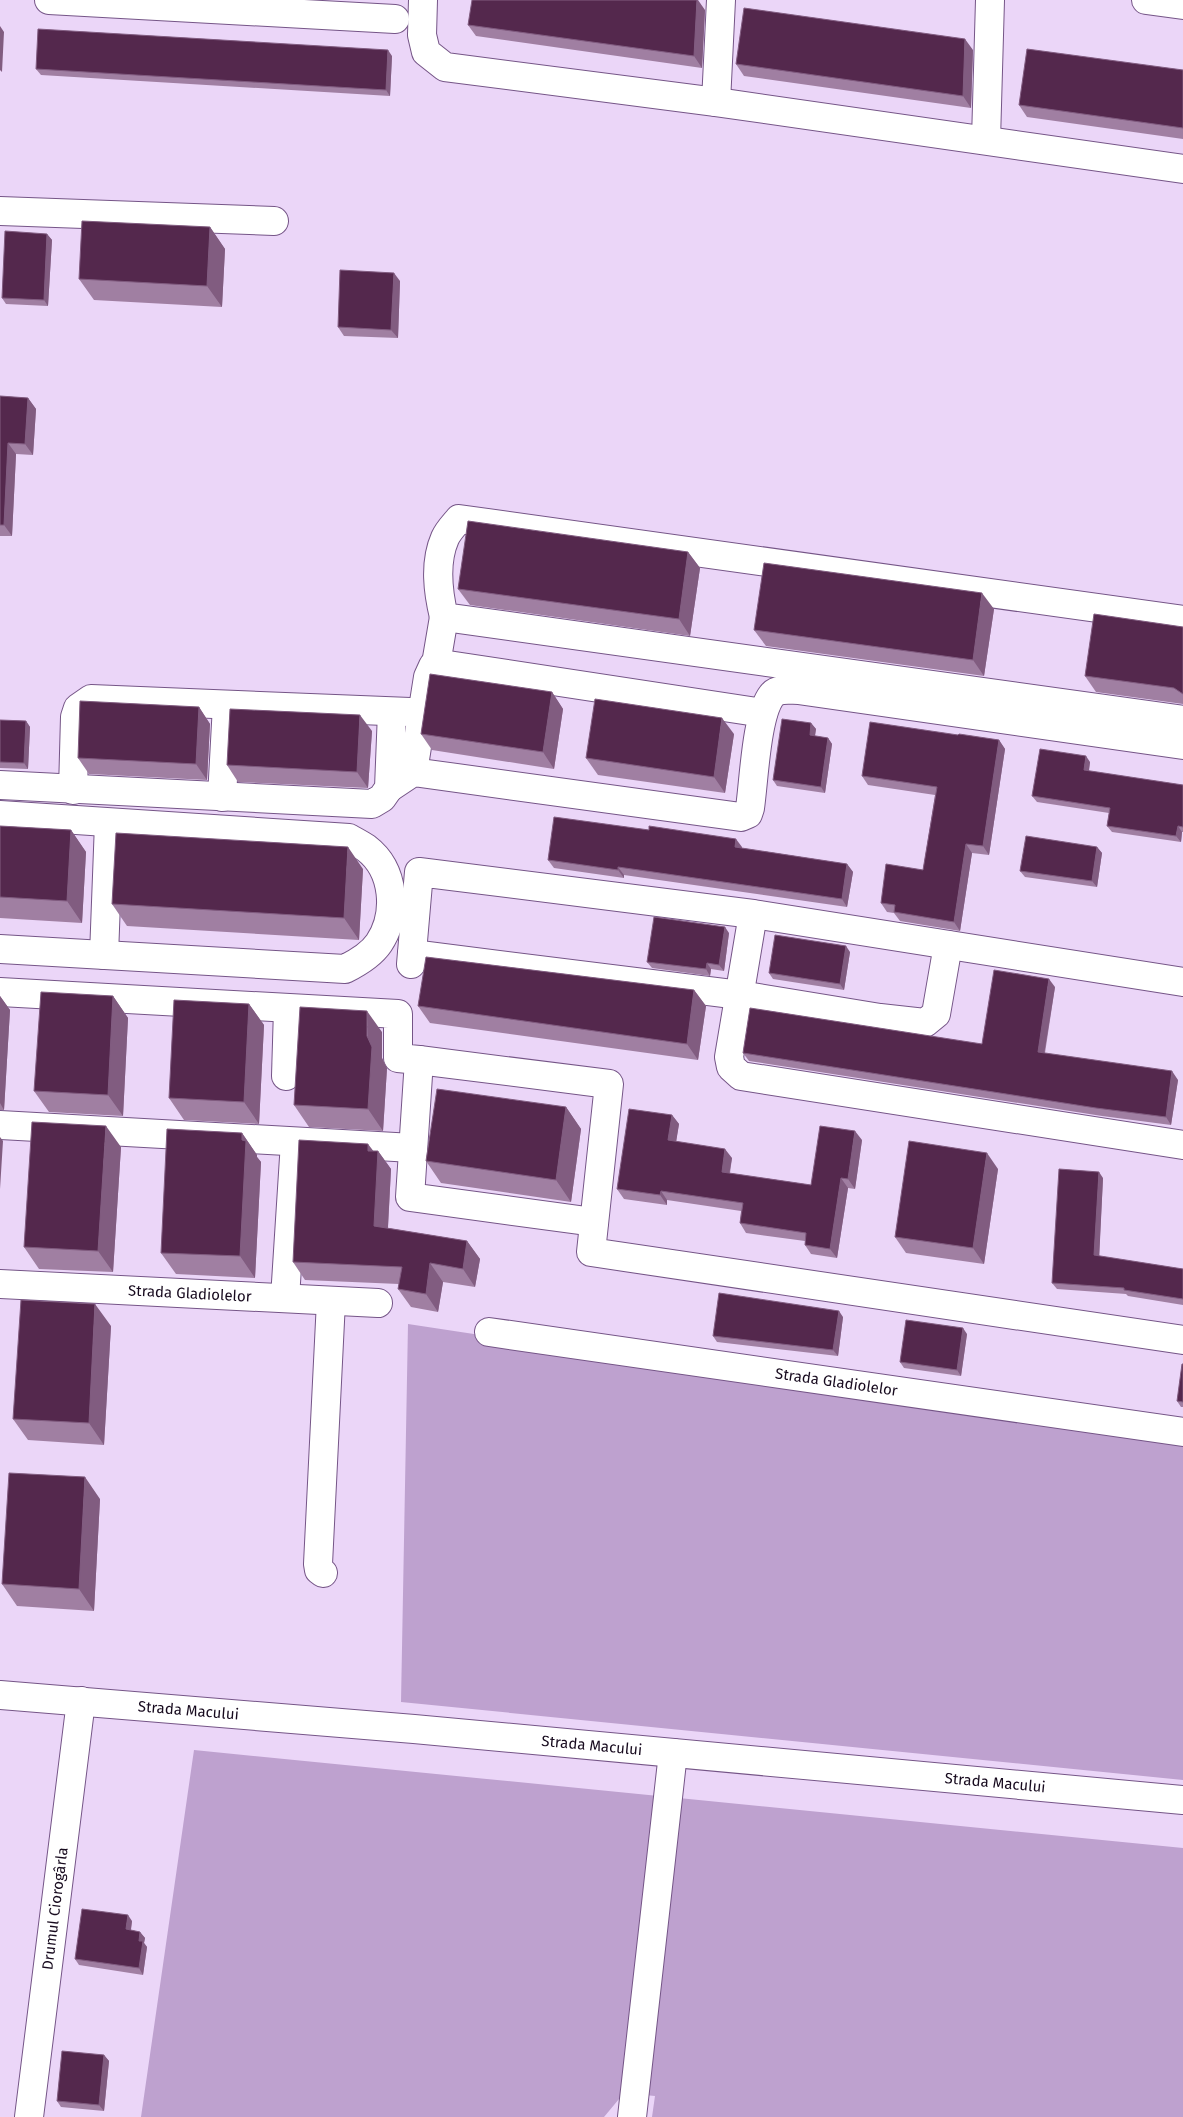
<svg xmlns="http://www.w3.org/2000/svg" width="1183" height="2117" font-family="'Fira Sans',sans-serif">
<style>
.green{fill:#bea1cf}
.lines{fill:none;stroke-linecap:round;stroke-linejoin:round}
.minor-casing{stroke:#755587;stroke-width:30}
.minor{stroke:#fff;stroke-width:28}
.wall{fill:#a07fa2}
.shaded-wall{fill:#815c80}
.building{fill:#54284d;stroke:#815c80}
.labels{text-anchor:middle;stroke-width:5;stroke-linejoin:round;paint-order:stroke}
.street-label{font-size:15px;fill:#170a1e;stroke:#ebd6f8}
</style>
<rect width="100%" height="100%" fill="#ebd6f8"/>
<path class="green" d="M408 1324 1183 1442V1780L401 1702Z
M194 1750 1183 1848V2117H652L655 2096 624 2093 604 2117H141Z"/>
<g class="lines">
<g class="minor-casing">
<g id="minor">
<path d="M49 0 395 19"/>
<path d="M423 0 422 35 426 52 445 67 716 102 1183 169"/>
<path d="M1146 0 1183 5"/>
<path d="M716 102 721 0"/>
<path d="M986 140 990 0"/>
<path d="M0 211 274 221"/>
<path d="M1183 620 459 519C454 525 448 531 445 538 434 563 438 592 444 617L1183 720"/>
<path d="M436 664 444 617"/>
<path d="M413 772 428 677 433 666 448 665 763 713"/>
<path d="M0 785 372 804 382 798 389 788 392 712"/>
<path d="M389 788 413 772 741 817 748 814 750 808C754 781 756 715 772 695 778 688 790 690 798 690L1183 745"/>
<path d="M73 790 75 717 78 708 91 699 410 712"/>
<path d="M222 797 227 705"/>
<path d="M0 815 349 838C354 841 360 844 366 848 395 870 398 914 379 943 371 955 357 963 345 969L0 949"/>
<path d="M753 914 729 1057 731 1067 741 1076 1183 1145"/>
<path d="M412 954 740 995 880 1018 925 1023 936 1014 948 945"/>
<path d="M104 955 109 823"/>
<path d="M411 964 419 872 753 914 1183 982"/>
<path d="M0 992 398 1014V1058L419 1060 410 1197 594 1222"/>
<path d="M419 1060 609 1084 591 1252 1183 1340"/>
<path d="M286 1076 288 1009"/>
<path d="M0 1125 413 1148"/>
<path id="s1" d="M0 1284 378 1303"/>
<path d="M285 1298 295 1142"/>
<path id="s2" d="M489 1332 1183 1432"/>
<path d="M323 1573 319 1570 318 1564 331 1301"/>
<path id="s3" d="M0 1695 414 1729 1183 1800"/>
<path id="s4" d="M29 2117 81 1701"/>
<path d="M632 2117 673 1753"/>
</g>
</g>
<use href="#minor" class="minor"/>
</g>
<path class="wall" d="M705 10 702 68 476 36 468 25Z
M973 50 971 108 744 76 736 64Z
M392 56 390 96 41 75 36 69Z
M1183 70V139L1027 117 1019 105Z
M210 227 225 249 222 307 94 300 79 279Z
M47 234 52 240 48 306 6 304 2 298Z
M400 281 398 338 344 336 338 327Z
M0 396 28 398 36 409 33 455 16 454 12 536H0Z
M688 552 700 568 690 636 470 605 458 589Z
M994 609 984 676 766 646 754 630Z
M1183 627V704L1096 692 1085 676Z
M552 692 563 709 554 769 432 750 421 734Z
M199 707 210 724 207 780 89 774 78 758Z
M0 720 26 721 30 727 28 769 0 768Z
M811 723 816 729 815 736 828 738 832 744 825 793 777 786 773 780Z
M372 731 368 788 238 782 227 765Z
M734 734 725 793 598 775 586 758Z
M958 735 999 740 1005 749 989 855 972 853 960 931 900 921 894 913 887 912 881 903 923 870 935 795 868 785 862 776Z
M1090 762 1089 771 1183 785V832H1182L1181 842 1112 832 1107 826 1109 813 1037 802 1032 796Z
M0 826 71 830 86 852 82 923 0 918Z
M742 847V848L847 864 853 872 847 907 624 875V878L554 868 548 860Z
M1097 847 1102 853 1097 887 1025 877 1020 871Z
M363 869 359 940 127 926 112 904Z
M729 933 724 971 711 969 710 976 652 968 647 962Z
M850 952 844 990 773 979 769 973Z
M1055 987 1045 1053 1178 1080 1171 1125 1102 1116 749 1061 743 1053 982 1044Z
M694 990 706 1006 698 1060 430 1023 418 1006Z
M0 996 10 1010 4 1110H0Z
M113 996 128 1018 123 1116 49 1112 34 1091Z
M249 1004 264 1025 259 1124 184 1120 169 1098Z
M382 1032V1058L387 1068 383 1131 309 1127 294 1105Z
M566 1107 581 1129 571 1202 441 1183 426 1161Z
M672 1115 679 1124 676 1141 732 1158 730 1173 811 1185 862 1140 855 1189 848 1188 837 1258 811 1254 805 1245V1241L746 1233 740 1223 741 1211 667 1200V1205L624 1199 617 1189Z
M242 1133 257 1155V1157L261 1162 255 1278 176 1274 161 1253Z
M121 1147 113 1272 39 1269 24 1247Z
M373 1151H378L391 1169 388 1228 467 1241 480 1259 475 1287 443 1282 438 1312 411 1307 398 1289 399 1284 305 1280 293 1262Z
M998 1169 984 1264 906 1253 895 1237Z
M1103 1178 1099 1256 1183 1269V1305L1128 1296 1126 1294 1057 1289 1052 1283Z
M843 1317 838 1356 717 1342 713 1336Z
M111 1326 104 1445 28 1440 13 1419Z
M967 1334 961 1376 904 1368 900 1362Z
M1183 1364V1407H1181L1177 1401Z
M100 1499 94 1611 17 1606 2 1584Z
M132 1921 131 1930 140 1932 145 1938 144 1943 147 1947 143 1975 79 1965 75 1959Z
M104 2055 109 2061 104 2111 61 2107 57 2101Z"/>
<path class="shaded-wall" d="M697 0H698L705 10 702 68 694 56Z
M0 26 4 32 2 72 0 70Z
M965 39 973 50 971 108 963 96Z
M388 50 392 56 390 96 386 90Z
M210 227 225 249 222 307 207 286Z
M47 234 52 240 48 306 44 300Z
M394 273 400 281 398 338 391 330Z
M28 398 36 409 33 455 25 444Z
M8 443 16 454 12 536 4 525Z
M688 552 700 568 690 636 679 619Z
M982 593 994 609 984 676 973 660Z
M552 692 563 709 554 769 543 752Z
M199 707 210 724 207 780 196 764Z
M360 715 372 731 368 788 357 772Z
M722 718 734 734 725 793 714 777Z
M26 721 30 727 28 769 24 763Z
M811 723 816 729 814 741 810 735Z
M828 738 832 744 825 793 821 787Z
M999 740 1005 749 989 855 983 846Z
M1086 756 1090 762 1088 776 1084 770Z
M1178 826 1182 832 1181 842 1176 836Z
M71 830 86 852 82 923 67 901Z
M736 839 742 847 741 855 735 847Z
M966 844 972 853 960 931 954 922Z
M348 847 363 869 359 940 344 918Z
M1097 847 1102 853 1097 887 1092 881Z
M847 864 853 872 847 907 842 899Z
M618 867 624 875V878L618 870Z
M725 927 729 933 724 971 719 965Z
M846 946 850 952 844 990 840 984Z
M707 963 711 969 710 976 706 969Z
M1049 979 1055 987 1043 1061 1038 1052Z
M694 990 706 1006 698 1060 687 1044Z
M0 996 10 1010 4 1110 0 1103Z
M113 996 128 1018 123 1116 108 1095Z
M249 1004 264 1025 259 1124 244 1102Z
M367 1011 382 1032V1058L387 1068 383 1131 368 1109Z
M1172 1071 1178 1080 1171 1125 1166 1117Z
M566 1107 581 1129 571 1202 556 1180Z
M672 1115 679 1124 675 1149 668 1140Z
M106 1126 121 1147 113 1272 98 1251Z
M855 1131 862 1140 855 1189 848 1179Z
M242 1133 257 1155V1157L261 1162 255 1278 240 1256Z
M0 1137 3 1141 0 1189Z
M368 1144 378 1157V1151L391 1169 387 1244 374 1226 368 1151Z
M725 1149 732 1158 728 1181 722 1172Z
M987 1153 998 1169 984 1264 973 1248Z
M1099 1172 1103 1178 1099 1261 1094 1255Z
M841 1178 848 1188 837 1258 830 1249Z
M661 1191 667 1200V1205L660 1195Z
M467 1241 480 1259 475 1287 463 1269Z
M430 1263 443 1282 438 1312 426 1294Z
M95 1304 111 1326 104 1445 89 1423Z
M839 1311 843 1317 838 1356 833 1350Z
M963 1328 967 1334 961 1376 957 1370Z
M85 1477 100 1499 94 1611 79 1589Z
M128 1915 132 1921 130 1935 126 1929Z
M140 1932 145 1938 144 1943 147 1947 143 1975 139 1968V1941Z
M104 2055 109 2061 104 2111 99 2105Z"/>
<path class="building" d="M472 0H697L694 56 468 25Z
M744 8 965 39 963 96 736 64Z
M38 29 388 50 386 90 36 69Z
M1027 49 1183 70V128L1019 105Z
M82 221 210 227 207 286 79 279Z
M5 231 47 234 44 300 2 298Z
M340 270 394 273 391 330 338 327Z
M0 396 28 398 25 444 8 443 4 525H0Z
M468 521 688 552 679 619 458 589Z
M764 563 982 593 973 660 754 630Z
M1094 614 1183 627V694L1174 688 1085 676Z
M430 674 552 692 543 752 421 734Z
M595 699 722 718 714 777 586 758Z
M80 701 199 707 196 764 78 758Z
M230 709 360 715 357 772 227 765Z
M782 719 811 723 810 735 828 738 821 787 773 780Z
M0 720 26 721 24 763 0 762Z
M870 722 958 735 959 734 999 740 983 846 966 844 954 922 894 912 895 905 881 903 886 864 923 870 937 787 862 776Z
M1040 749 1086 756 1084 770 1183 785V827L1178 826 1176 836 1107 826 1110 808 1032 796Z
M554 817 649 830V826L736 839 735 847 847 864 842 899 618 867V870L548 860Z
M0 826 71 830 67 901 0 897Z
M116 833 348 847 344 918 112 904Z
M1026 836 1097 847 1092 881 1020 871Z
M654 917 725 927 719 965 707 963 706 969 647 962Z
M775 935 846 946 840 984 769 973Z
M426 957 694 990 687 1044 418 1006Z
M994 970 1049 979 1038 1052 1172 1071 1166 1117 1096 1108 743 1053 750 1008 982 1044Z
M41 992 113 996 108 1095 34 1091Z
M174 1000 249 1004 244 1102 169 1098Z
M300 1007 367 1011V1036L372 1047 368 1109 294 1105Z
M437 1089 566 1107 556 1180 426 1161Z
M629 1109 672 1115 668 1140 725 1149 722 1172 811 1185 820 1126 855 1131 848 1179 841 1178 830 1249 805 1245 806 1233 740 1223 743 1203 661 1191 660 1195 617 1189Z
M32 1122 106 1126 98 1251 24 1247Z
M167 1129 242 1133V1140L246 1141 240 1256 161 1253Z
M299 1140 368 1144V1151H378L374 1226 467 1241 463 1269 430 1263 426 1294 398 1289 402 1267 293 1262Z
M909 1141 987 1153 973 1248 895 1237Z
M1059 1169 1099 1172 1094 1255 1183 1269V1299L1124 1290V1288L1052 1283Z
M719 1293 839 1311 833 1350 713 1336Z
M21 1300 95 1304 89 1423 13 1419Z
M906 1320 963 1328 957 1370 900 1362Z
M1182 1364H1183V1402L1177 1401Z
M9 1473 85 1477 79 1589 2 1584Z
M82 1909 128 1915 126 1929 140 1932 139 1941H143L139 1968 75 1959Z
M62 2051 104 2055 99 2105 57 2101Z"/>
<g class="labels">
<g class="street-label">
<text dy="5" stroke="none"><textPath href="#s1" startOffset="190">Strada Gladiolelor</textPath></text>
<text dy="5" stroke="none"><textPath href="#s2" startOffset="351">Strada Gladiolelor</textPath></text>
<text dy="5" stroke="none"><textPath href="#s3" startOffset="189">Strada Macului</textPath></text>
<text dy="5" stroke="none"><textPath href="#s3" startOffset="594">Strada Macului</textPath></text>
<text dy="5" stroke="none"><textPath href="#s3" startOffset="999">Strada Macului</textPath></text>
<text dy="5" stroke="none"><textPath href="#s4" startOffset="210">Drumul Ciorogârla</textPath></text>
</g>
</g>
</svg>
